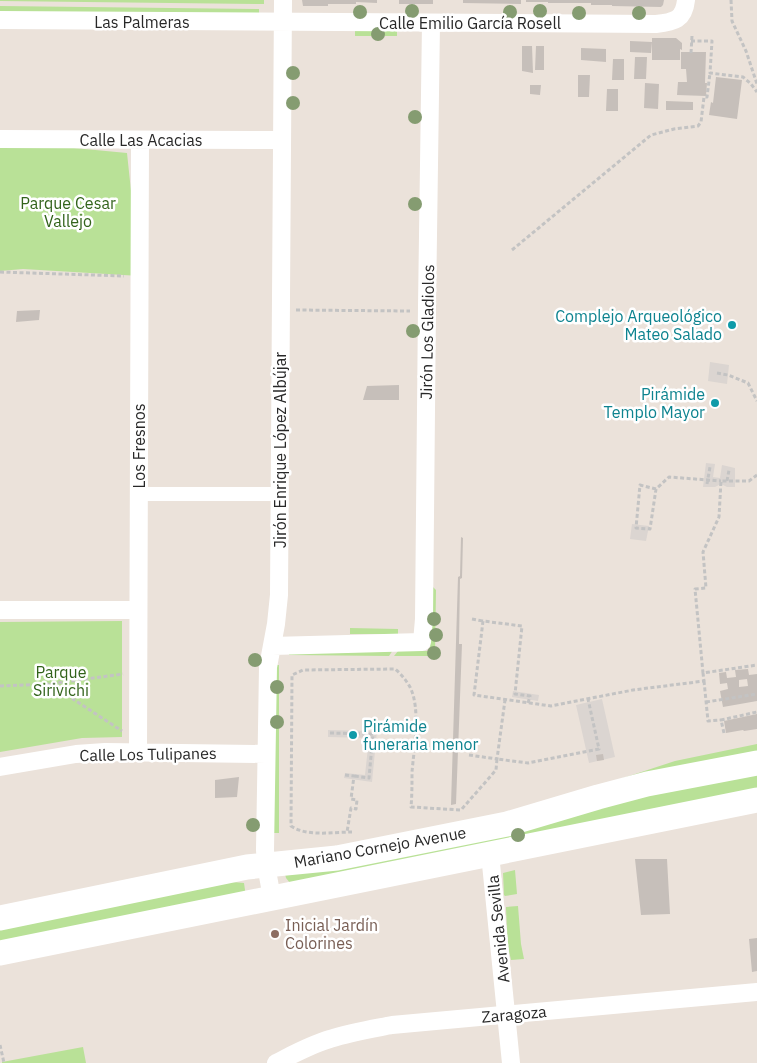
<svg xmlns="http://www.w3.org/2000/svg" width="757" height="1063" font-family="'IBM Plex Sans',sans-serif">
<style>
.green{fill:#b9e197}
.plaza{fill:#dbd5d1}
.building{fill:#c6bfba;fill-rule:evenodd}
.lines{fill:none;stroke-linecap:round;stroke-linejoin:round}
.path{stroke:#c3c3c3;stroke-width:3;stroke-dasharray:4 2.5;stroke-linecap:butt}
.pedestrian{stroke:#fff;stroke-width:14}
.minor{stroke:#fff;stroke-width:18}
.secondary{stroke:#fff;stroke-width:25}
.tree{fill:#859c71}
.culture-dot{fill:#0f9aa8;stroke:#fff;stroke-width:2}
.education-dot{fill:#8d6e63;stroke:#fff;stroke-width:2}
.labels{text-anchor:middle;stroke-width:5;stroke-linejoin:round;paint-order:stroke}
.street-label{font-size:16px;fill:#282828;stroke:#fff}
.park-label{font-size:16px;fill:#32631b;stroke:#fff}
.culture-label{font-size:16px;fill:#0d838f;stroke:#fff;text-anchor:end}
.education-label{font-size:16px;fill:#785e54;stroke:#fff;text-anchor:start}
</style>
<rect width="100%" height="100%" fill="#ebe2da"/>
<path class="green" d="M0 0H264V4L0 1Z
M0 6 259 9V15L0 12Z
M355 31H397V36H355Z
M0 141 127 153 140 276 23 269 0 271Z
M431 585 436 590 435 656H394L398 651H430Z
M122 621V737L82 738 0 752V622Z
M350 628 398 629V634H350Z
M289 649 393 650 389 656 289 655Z
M274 665H279V833H274Z
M757 744V752L617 780 675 761Z
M757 770V791L290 883 286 878 285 874Z
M515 870 517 894 505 896 504 895 503 873Z
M221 881 244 883 246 897 0 944V922Z
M518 906 521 944 524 959 511 960 508 947 506 909V907Z
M83 1047 86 1063H2V1062Z"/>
<path class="plaza" d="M710 362 729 365 727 384 708 381Z
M706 463 715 464 713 477 720 478 722 465 735 468V487H727L721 484 715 487H703Z
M632 524 649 526 646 541 630 539Z
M513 691 539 695 538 701 512 697Z
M602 699 615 757 589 763 576 705Z
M328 730 377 731 372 782 344 778 345 773 365 775 369 738 328 737Z"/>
<path class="building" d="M302 0H377V3L356 2V4H328V6H303Z
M399 0H433V4H399Z
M463 0H521V4L463 3Z
M526 0H664L663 5 661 7 612 6V5H591V3H548V2H526Z
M652 38H676L682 43V50L680 49V60H652Z
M630 41 652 42 651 53 630 52Z
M522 46H532L533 73 522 71Z
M536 46H544V70H535Z
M581 48 606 49V62L581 60Z
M681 52H706L705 83H707L706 96 677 95 678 82H687L686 69H681Z
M635 57H647L646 79H634Z
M613 59H624V80H612Z
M578 75H590L589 97H578Z
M716 77 742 80 737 119 709 115 711 102 713 103Z
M645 83 659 84 658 109 644 108Z
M530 85H541L540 95 530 94Z
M607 89H618V111H606Z
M666 101 693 102V110H666Z
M40 310 39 320 16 322 17 311Z
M399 385V400H363L367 386Z
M461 537 463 538 462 578 460 579 459 644H462L458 751 456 804 451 805 458 577 460 576Z
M748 669 749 675 757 674V701L723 707 720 691 728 689 727 683 720 684 719 673 726 672 727 678 736 677 735 670ZM747 679 748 686 739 687V680Z
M757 714V729L744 731 743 730 726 733 724 721Z
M603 754 604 760 597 761 596 755Z
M239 777 237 797 215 798V780Z
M635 859H667L670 914 641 915Z
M757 938V971L752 972 749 939Z"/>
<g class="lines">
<path class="path" d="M731 0 732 21 746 51 757 84
M691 41H712L710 73 743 77 751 84 757 92
M691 53 692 36
M512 250 651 135 674 129 698 126 701 122 704 97H707L710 73
M0 272 124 276
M296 310 410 311
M717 373 728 375 748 383 757 401
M757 475 749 481H721L719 517 703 552 706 588 695 589 703 673 757 665
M727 481 729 470
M707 484 710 467
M656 489 640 485 636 528 650 529 656 489 669 477 721 481
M472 619 483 621
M704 681 708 721 721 720
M50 684 122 731
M0 686 49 684 123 674
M706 702 757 694
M528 703 530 696 515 694 522 626 483 621 474 695 551 706 633 690 704 681 703 673
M330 733 373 734 369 778 354 776
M724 733 721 720 757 712
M469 755 497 759 505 700
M345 775 354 776 351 799 357 800 356 809 351 808 347 832
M352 832C333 832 307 837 291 826L292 675 303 670 395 669C401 674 406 680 410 687 421 709 414 748 412 772 412 784 412 796 411 807L461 810 496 770 497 759 528 763 599 749 588 699
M0 1045 4 1063"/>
<path class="pedestrian" d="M139 494H280"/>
<path class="minor" d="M0 20 656 24C674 22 684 20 686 0
M0 139 282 140
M0 610H138
M272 646 422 642 424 619 427 306 431 23
M138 751 140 140
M0 767 76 754 105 752 266 754
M490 854 511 1063
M272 898 266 865 265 850 268 667 276 624 279 595 283 0
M276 1063C294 1054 312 1044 330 1039 351 1032 371 1029 392 1025L757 992"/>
<path class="secondary" d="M0 918 247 867 337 858 507 824 598 797 647 784 757 763
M0 953 757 800"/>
</g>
<g class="tree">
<circle cx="412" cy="11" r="7"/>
<circle cx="540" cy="11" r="7"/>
<circle cx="360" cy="12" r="7"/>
<circle cx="510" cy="12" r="7"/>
<circle cx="579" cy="13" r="7"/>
<circle cx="639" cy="13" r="7"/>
<circle cx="378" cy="34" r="7"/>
<circle cx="293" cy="73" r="7"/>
<circle cx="293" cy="103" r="7"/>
<circle cx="415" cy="117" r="7"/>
<circle cx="415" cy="204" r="7"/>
<circle cx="413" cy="331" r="7"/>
<circle cx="434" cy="619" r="7"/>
<circle cx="436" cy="635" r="7"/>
<circle cx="434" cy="653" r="7"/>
<circle cx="255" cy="660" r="7"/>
<circle cx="277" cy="687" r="7"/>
<circle cx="277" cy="722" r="7"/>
<circle cx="253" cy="825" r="7"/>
<circle cx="518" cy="835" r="7"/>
</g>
<g class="culture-dot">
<circle cx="732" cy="325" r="5"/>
<circle cx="715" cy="403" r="5"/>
<circle cx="353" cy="735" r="5"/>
</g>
<circle class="education-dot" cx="275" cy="934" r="5"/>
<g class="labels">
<g class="street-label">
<text x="142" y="28">Las Palmeras</text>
<text x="470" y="29">Calle Emilio García Rosell</text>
<text x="141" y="146">Calle Las Acacias</text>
<text transform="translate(427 332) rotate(-89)" y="6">Jirón Los Gladiolos</text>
<text transform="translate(139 446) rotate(-90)" y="6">Los Fresnos</text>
<text transform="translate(280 450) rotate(-90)" y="6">Jirón Enrique López Albújar</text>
<text transform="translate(148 754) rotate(-1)" y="6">Calle Los Tulipanes</text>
<text transform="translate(380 847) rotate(-10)" y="6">Mariano Cornejo Avenue</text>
<text transform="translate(498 929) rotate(-96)" y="6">Avenida Sevilla</text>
<text transform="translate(514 1014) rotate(-5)" y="6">Zaragoza</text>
</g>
<g class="park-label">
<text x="68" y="209">Parque Cesar<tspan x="68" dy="18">Vallejo</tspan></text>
<text x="61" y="678">Parque<tspan x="61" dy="18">Sirivichi</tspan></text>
</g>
<g class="culture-label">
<text x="722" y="322">Complejo Arqueológico<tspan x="722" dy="18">Mateo Salado</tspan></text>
<text x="705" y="400">Pirámide<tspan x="705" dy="18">Templo Mayor</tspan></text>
<text x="363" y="732" text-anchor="start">Pirámide<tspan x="363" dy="18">funeraria menor</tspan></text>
</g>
<g class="education-label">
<text x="285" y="931">Inicial Jardín<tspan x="285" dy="18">Colorines</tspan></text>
</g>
</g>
</svg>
